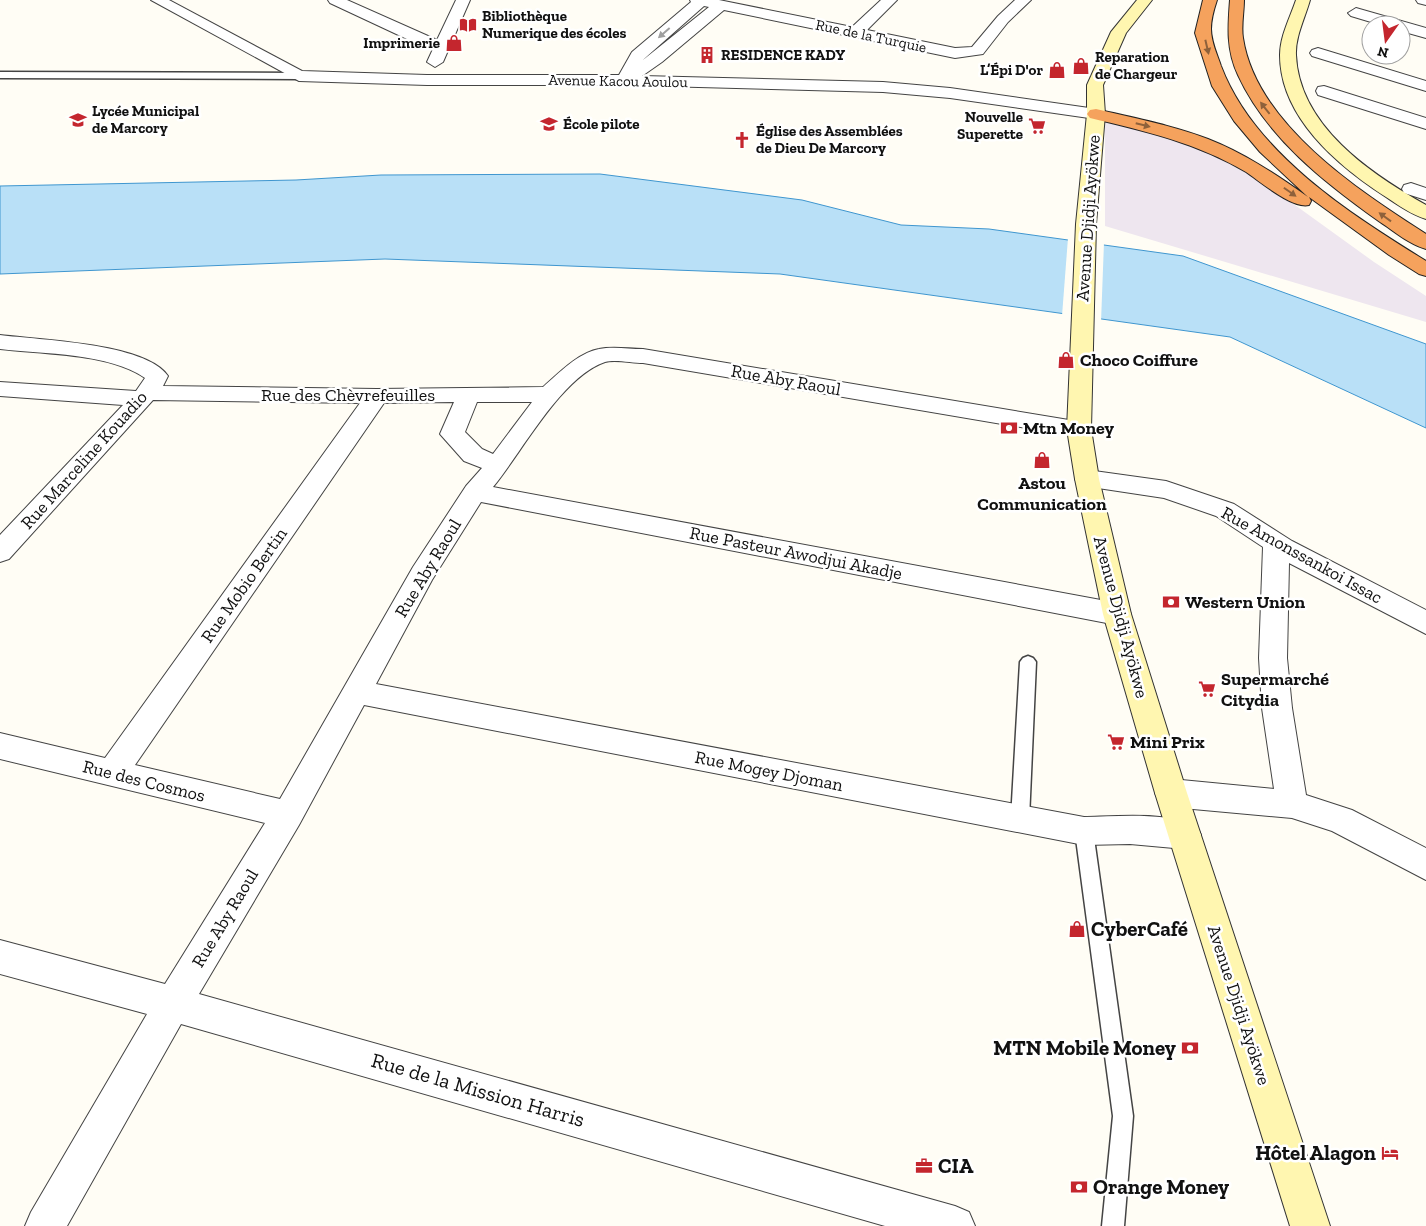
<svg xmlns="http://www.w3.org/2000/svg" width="1426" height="1226" font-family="'Zilla Slab',serif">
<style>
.industrial{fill:#eee6ef}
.water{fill:#b9e0f7;stroke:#3f96cf}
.pier{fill:#fffdf5}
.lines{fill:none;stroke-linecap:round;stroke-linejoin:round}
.lane-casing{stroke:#444;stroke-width:3}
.street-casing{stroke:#444;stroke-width:2}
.secondary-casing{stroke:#333;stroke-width:2}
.highway-casing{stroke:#222;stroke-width:2}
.lane{fill:#fff;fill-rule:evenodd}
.street{fill:#fff;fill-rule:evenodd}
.secondary{fill:#fff6b0;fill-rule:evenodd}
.highway{fill:#f5a25d;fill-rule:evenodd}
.oneway{fill:#a0a0a0}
.oneway2{fill:#8e613b}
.labels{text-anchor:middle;stroke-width:5;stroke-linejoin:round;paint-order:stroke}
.far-poi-label{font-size:15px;font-weight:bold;fill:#111;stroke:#fff;text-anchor:start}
.far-street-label{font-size:15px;fill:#111;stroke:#fff}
.street-label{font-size:18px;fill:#111;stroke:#fff}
.poi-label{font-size:18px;font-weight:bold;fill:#111;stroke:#fff;text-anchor:start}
.near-poi-label{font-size:21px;font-weight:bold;fill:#111;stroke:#fff;text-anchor:start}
.near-street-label{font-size:21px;fill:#111;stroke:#fff}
</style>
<rect width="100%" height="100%" fill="#fffdf5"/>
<path class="industrial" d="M1105 119 1197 146 1263 182 1374 262 1426 296V322L1105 226Z"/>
<path class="water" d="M600 174 802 200 901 225 989 229 1183 256 1426 344V428L1230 337 780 274 385 259 0 274V186L296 180 381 175Z"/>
<path class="pier" d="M1068 238 1104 242 1101 322 1062 316Z"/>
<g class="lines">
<g class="lane-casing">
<path id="lane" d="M0 72 299 73 303 76 299 79 0 78Z
M1028 656 1033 658 1036 662 1029 819 1026 824 1020 827 1014 824 1011 819 1020 662 1023 658Z
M1084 823 1090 825 1093 831 1133 1116 1124 1226H1102L1113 1116 1075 831 1078 825Z"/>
</g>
<g class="street-casing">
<path id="street" d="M151 0H169L302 71 427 75H619L632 52 691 2 690 0H719L852 27 881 0H897L867 30 955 48 972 47 998 16 1015 0H1031L1008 22 983 54 955 58 724 10 662 62 642 76 883 82 950 88 1096 109 1102 110 1105 114 1102 118 1096 119 950 98 883 92 624 85H427L299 81ZM704 6 709 7 643 60 645 58Z
M328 0H347L437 40 456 0H470L443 62 435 67 427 62 433 49 422 46 330 3Z
M1416 0H1426V5L1418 3Z
M1356 8 1426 28V38L1401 31V25H1381L1351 16 1348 13Z
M1318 48 1426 81V91L1312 56 1310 53 1312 50Z
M1324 86 1426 118V129L1318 95 1316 91 1318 87Z
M1411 183 1426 188V200L1404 193 1402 189 1404 185Z
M0 335C39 340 146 343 168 376L163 386 377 389 543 387C559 373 578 353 599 349 613 346 629 349 643 349L1087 423 1091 429 1087 435 1079 437 643 363C632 363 615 359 605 362 561 377 522 452 493 487L1117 603 1127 607 1131 614 1127 621 1117 625 481 502 432 580 376 684 1084 817C1120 816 1162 812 1196 825L1201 835 1196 845 1185 849 1130 844 1084 845 364 705 299 825 199 994 955 1206 969 1212 975 1226H885L181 1024 67 1226H25L31 1212 147 1014 0 974V940L165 984 265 823 0 759V733L105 758 360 403 153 400 9 559 0 562V535L123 405 0 396V382L136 391 145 378C109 353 44 354 0 349ZM454 402 440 434 464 461 482 468 466 486 413 567 280 799 135 765 384 403ZM477 402H532L493 454 482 449 465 432Z
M1087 470 1166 481 1234 504 1292 541 1426 610V634L1289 563 1287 658 1292 708 1306 795 1352 810 1426 848V880L1332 831 1292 818 1171 807 1160 803 1155 793 1160 783 1171 779 1274 789 1262 708 1259 658 1263 547 1216 516 1164 498 1078 485 1075 479 1078 473Z"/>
</g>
<g class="secondary-casing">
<path id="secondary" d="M1137 0H1152L1126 33 1103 85 1105 114 1096 224 1091 429 1099 479 1131 614 1187 793 1330 1226H1290L1155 793 1103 614 1075 479 1067 429 1076 224 1087 114V85L1111 32Z
M1296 0H1310C1305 18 1295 37 1296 55 1299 126 1371 174 1426 205V219C1412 215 1398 205 1386 197 1338 166 1280 117 1280 55 1280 36 1290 18 1296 0Z"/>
</g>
<g class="highway-casing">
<path id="highway" d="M1203 0H1217C1214 9 1211 19 1211 29 1211 42 1217 54 1221 66 1254 153 1350 214 1426 261V276L1419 274 1389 255 1309 197 1311 201 1309 205C1292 209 1261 182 1246 172 1197 143 1145 131 1090 118L1087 114 1090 110 1096 109C1133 118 1172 125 1208 139 1244 153 1277 175 1308 197L1260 152 1234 121 1212 86 1195 33Z
M1230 0H1244C1244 12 1241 26 1243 38 1256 124 1359 191 1426 234V249C1410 245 1394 231 1380 222 1325 183 1267 138 1238 75 1226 50 1228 26 1230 0Z"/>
</g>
<use href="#lane" class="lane"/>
<use href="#street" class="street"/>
<use href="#secondary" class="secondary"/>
<use href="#highway" class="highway"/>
</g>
<defs><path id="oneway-solid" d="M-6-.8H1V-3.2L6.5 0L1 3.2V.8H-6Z" transform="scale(1.25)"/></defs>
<use class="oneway" href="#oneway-solid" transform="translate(664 33) rotate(139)"/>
<g class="oneway2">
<use href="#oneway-solid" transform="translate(1207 47) rotate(77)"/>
<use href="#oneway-solid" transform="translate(1265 108) rotate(-128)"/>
<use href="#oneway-solid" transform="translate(1143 125) rotate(14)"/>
<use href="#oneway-solid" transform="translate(1290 192) rotate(35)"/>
<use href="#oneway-solid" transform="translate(1385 217) rotate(-144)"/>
</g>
<defs>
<g id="library-bare" transform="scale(1.35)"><path d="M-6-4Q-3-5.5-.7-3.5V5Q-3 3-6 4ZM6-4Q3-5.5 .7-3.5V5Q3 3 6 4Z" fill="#c4262e" stroke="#fff" stroke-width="2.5" paint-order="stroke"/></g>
<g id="shop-bare" transform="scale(1.35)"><path d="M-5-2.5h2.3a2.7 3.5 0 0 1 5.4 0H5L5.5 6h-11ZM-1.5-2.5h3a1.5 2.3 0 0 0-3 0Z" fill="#c4262e" stroke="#fff" stroke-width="2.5" paint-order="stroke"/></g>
<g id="building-bare" transform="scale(1.35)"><path d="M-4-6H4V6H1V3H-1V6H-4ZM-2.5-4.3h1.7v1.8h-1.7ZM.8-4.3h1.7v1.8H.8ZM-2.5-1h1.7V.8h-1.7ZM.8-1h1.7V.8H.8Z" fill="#c4262e" stroke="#fff" stroke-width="2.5" paint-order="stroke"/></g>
<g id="school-bare" transform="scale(1.35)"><path d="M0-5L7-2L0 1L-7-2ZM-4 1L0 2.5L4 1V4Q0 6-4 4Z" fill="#c4262e" stroke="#fff" stroke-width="2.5" paint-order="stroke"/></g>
<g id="supermarket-bare" transform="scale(1.35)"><path d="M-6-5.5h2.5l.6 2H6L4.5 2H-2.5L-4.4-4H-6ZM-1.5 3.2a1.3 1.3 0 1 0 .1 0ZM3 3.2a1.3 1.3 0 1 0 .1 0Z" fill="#c4262e" stroke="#fff" stroke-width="2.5" paint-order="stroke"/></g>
<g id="church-bare" transform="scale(1.35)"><path d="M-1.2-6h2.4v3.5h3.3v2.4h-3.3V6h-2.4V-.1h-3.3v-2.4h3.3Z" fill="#c4262e" stroke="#fff" stroke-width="2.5" paint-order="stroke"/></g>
<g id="bank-bare" transform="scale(1.35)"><path d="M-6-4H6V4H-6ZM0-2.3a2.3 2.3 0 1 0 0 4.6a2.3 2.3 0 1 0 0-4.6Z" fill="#c4262e" stroke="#fff" stroke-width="2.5" paint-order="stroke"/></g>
<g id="hotel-bare" transform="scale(1.35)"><path d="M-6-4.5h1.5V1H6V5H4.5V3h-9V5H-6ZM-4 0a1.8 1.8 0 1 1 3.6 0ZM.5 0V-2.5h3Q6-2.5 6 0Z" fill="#c4262e" stroke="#fff" stroke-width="2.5" paint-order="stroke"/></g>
<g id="office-bare" transform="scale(1.35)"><path d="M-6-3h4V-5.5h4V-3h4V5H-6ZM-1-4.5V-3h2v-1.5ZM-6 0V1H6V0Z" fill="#c4262e" stroke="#fff" stroke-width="2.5" paint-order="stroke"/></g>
</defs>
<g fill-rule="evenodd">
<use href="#library-bare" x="468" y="25"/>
<use href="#shop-bare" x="454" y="43"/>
<use href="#building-bare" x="707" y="55"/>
<use href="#shop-bare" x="1081" y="66"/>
<use href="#shop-bare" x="1057" y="70"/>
<use href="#school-bare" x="78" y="120"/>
<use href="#school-bare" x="549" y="124"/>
<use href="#supermarket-bare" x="1037" y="126"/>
<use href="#church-bare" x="742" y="140"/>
<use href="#shop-bare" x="1066" y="360"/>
<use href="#bank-bare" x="1009" y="428"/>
<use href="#shop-bare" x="1042" y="460"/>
<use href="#bank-bare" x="1171" y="602"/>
<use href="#supermarket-bare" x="1207" y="689"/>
<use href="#supermarket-bare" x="1116" y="742"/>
<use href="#shop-bare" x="1077" y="929"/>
<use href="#bank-bare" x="1190" y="1048"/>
<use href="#hotel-bare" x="1390" y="1153"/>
<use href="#office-bare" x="924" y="1166"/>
<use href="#bank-bare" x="1079" y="1187"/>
</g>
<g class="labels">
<g class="far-poi-label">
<text x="482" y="21">Bibliothèque<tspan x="482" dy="17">Numerique des écoles</tspan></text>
<text x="440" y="48" text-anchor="end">Imprimerie</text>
<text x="721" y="60">RESIDENCE KADY</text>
<text x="1095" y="62">Reparation<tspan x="1095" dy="17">de Chargeur</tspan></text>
<text x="1043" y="75" text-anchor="end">L’Épi D'or</text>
<text x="92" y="116">Lycée Municipal<tspan x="92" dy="17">de Marcory</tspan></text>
<text x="1023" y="122" text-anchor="end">Nouvelle<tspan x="1023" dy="17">Superette</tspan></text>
<text x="563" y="129">École pilote</text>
<text x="756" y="136">Église des Assemblées<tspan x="756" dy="17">de Dieu De Marcory</tspan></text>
</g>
<g class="far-street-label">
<text transform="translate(871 36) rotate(12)" y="5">Rue de la Turquie</text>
<text transform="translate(618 81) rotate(1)" y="5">Avenue Kacou Aoulou</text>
</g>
<g class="street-label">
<text transform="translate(1088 218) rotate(-86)" y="6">Avenue Djidji Ayökwe</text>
<text transform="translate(786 380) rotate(10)" y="6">Rue Aby Raoul</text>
<text x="348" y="401">Rue des Chèvrefeuilles</text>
<text transform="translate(84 460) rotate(-48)" y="6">Rue Marceline Kouadio</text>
<text transform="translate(796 553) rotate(11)" y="6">Rue Pasteur Awodjui Akadje</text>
<text transform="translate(1302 555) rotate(29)" y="6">Rue Amonssankoi Issac</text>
<text transform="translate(428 568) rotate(-59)" y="6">Rue Aby Raoul</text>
<text transform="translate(244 585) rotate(-55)" y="6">Rue Mobio Bertin</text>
<text transform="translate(1121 617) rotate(75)" y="6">Avenue Djidji Ayökwe</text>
<text transform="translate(769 771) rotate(11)" y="6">Rue Mogey Djoman</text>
<text transform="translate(144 781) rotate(14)" y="6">Rue des Cosmos</text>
<text transform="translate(225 918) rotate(-59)" y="6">Rue Aby Raoul</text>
<text transform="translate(1239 1005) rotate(72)" y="6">Avenue Djidji Ayökwe</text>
</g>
<g class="poi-label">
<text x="1080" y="366">Choco Coiffure</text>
<text x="1023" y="434">Mtn Money</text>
<text x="1042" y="489" text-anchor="middle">Astou<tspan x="1042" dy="21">Communication</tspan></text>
<text x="1185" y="608">Western Union</text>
<text x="1221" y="685">Supermarché<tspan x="1221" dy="21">Citydia</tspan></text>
<text x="1130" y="748">Mini Prix</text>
</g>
<g class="near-poi-label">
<text x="1091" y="936">CyberCafé</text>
<text x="1176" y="1055" text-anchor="end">MTN Mobile Money</text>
<text x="1376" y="1160" text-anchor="end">Hôtel Alagon</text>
<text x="938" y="1173">CIA</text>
<text x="1093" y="1194">Orange Money</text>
</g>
<g class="near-street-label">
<text transform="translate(478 1090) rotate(16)" y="7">Rue de la Mission Harris</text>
</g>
</g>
<g transform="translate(1386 40) rotate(194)"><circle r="24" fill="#ffffff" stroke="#a0a0a0"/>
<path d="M0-4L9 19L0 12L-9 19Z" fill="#c4262e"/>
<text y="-8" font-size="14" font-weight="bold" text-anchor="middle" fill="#111111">N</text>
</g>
</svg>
